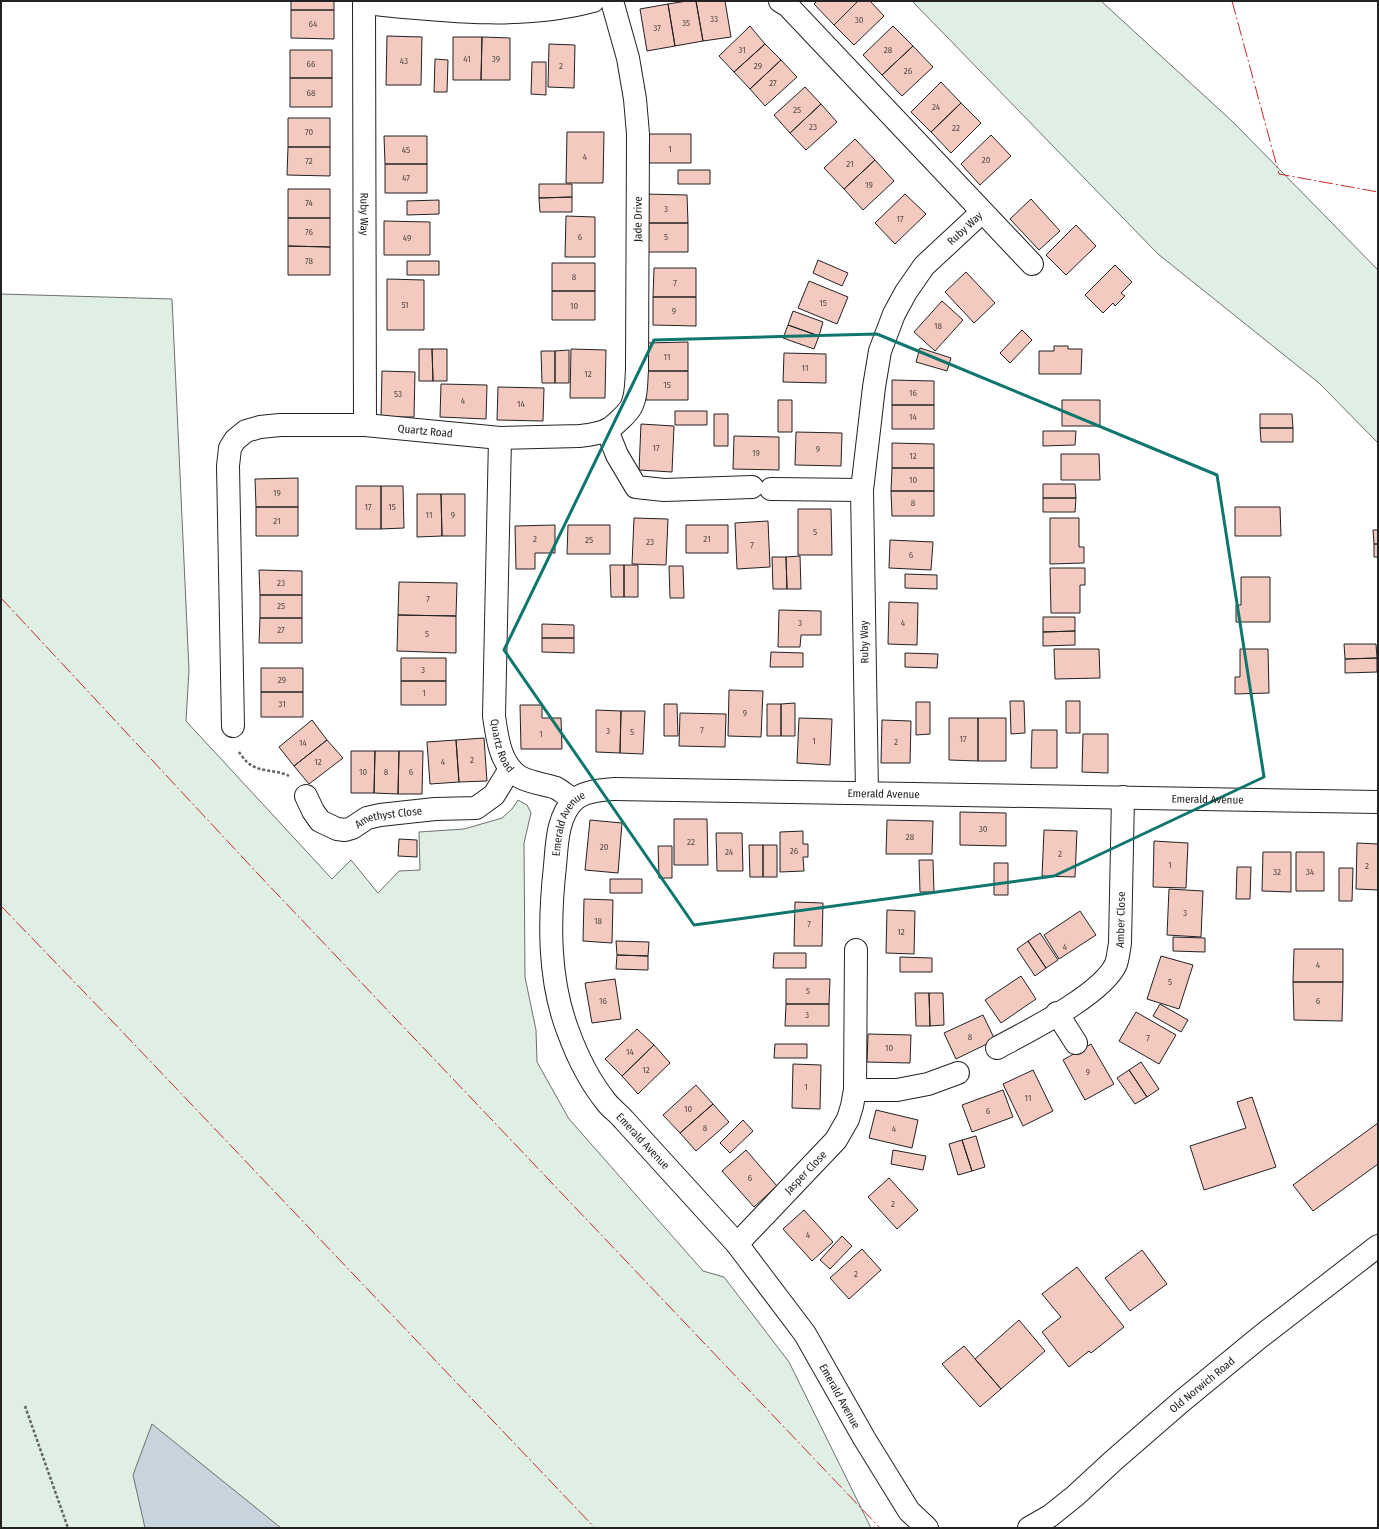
<svg xmlns="http://www.w3.org/2000/svg" width="1379" height="1529" font-family="'Fira Sans Condensed',sans-serif">
<style>
.green{fill:#e0efe3;stroke:#6f6f6f}
.water{fill:#c7d3dd;stroke:#6f6f6f}
.building{fill:#f3c9c0;stroke:#222}
.lines{fill:none;stroke-linecap:round;stroke-linejoin:round}
.minor-casing{stroke:#222;stroke-width:24}
.path{stroke:#646464;stroke-width:2.5;stroke-dasharray:3 2;stroke-linecap:butt}
.minor{stroke:#fff;stroke-width:22}
.power{stroke:#c62828;stroke-width:1;stroke-dasharray:14 3 2 3;stroke-linecap:butt}
.marked{fill:none;stroke:#0f766e;stroke-width:3;stroke-linejoin:round}
.labels{text-anchor:middle;stroke-width:3;stroke-linejoin:round;paint-order:stroke}
.number-label{font-size:9px;fill:#564c4a}
.street-label{font-size:11px;fill:#222;stroke:#fff}
</style>
<rect width="100%" height="100%" fill="#fff"/>
<path class="green" d="M912 1H1101L1233 122 1378 270V443L1319 383 1158 254Z
M1 294 172 299 189 670 186 721 332 879 351 860 378 893 399 871 420 870 419 832 464 829 502 818 512 809 518 800 527 805 531 813 524 843 525 977 536 1030 537 1062 569 1119 703 1271 724 1277 789 1362 871 1528H1Z"/>
<path class="water" d="M152 1424 281 1528H145L133 1475Z"/>
<path class="building" d="M291 1H334V10H291Z
M687 1H696L703 41 675 46 668 4Z
M696 1H725L731 37 703 41Z
M817 1H858L834 25 814 4Z
M858 1H870L884 16 854 45 834 25Z
M668 4 675 46 647 51 640 9Z
M291 10H334V39L291 38Z
M750 26 765 44 734 72 719 56Z
M893 26 913 46 882 75 863 55Z
M387 36 422 37 421 85H386Z
M453 37H482L481 80H453Z
M482 37 510 38V80H481Z
M549 44 575 45 574 88 548 87Z
M765 44 781 60 750 89 734 72Z
M913 46 933 67 902 96 882 75Z
M290 50H332V78H290Z
M435 59 448 60 447 92H434Z
M781 60 797 77 765 106 750 89Z
M532 62H546V95L531 94Z
M290 78H332V107H290Z
M941 82 961 103 931 132 911 112Z
M805 87 821 104 790 133 774 115Z
M961 103 981 123 951 153 931 132Z
M821 104 837 122 806 150 790 133Z
M288 118H330V147H288Z
M567 132H604L603 183H566Z
M649 134H691V163H649Z
M991 135 1011 156 980 185 961 164Z
M384 136H427V164H385Z
M855 139 875 160 844 189 824 168Z
M288 147H330V176L287 175Z
M875 160 894 181 863 210 844 189Z
M385 164H427V193H385Z
M678 170H710V184H678Z
M539 184H572V197L539 198Z
M288 189H330V218H288Z
M645 194 687 195 688 223H645Z
M905 194 926 214 895 244 875 223Z
M572 197V212H540L539 198Z
M1031 199 1060 231 1039 250 1010 219Z
M439 200V214L407 215V201Z
M566 216 595 217V257H565Z
M288 218H330V247L288 246Z
M384 221 430 222V255H384Z
M645 223H688V252H645Z
M1076 225 1096 246 1066 275 1046 255Z
M288 246 330 247V275H288Z
M818 260 848 273 842 286 813 273Z
M407 261H439V275H407Z
M552 263H595V291H552Z
M1115 265 1132 282 1121 293 1125 296 1115 306 1113 303 1103 313 1085 295Z
M654 268H696V297H653Z
M966 272 995 303 974 323 945 292Z
M387 279 424 280V330H387Z
M809 281 848 297 837 324 798 308Z
M552 291H595V320H552Z
M653 297H696V326L653 325Z
M942 301 963 320 935 351 914 332Z
M793 311 823 322 819 336 788 325Z
M788 325 819 336 814 349 783 338Z
M1022 330 1032 340 1010 363 1000 353Z
M688 342V371H645V343Z
M1054 346H1068V349H1082L1081 374H1039V351H1054Z
M920 348 951 358 947 371 916 362Z
M419 349H432L433 381H419Z
M432 349H447V381H433Z
M571 349 606 350 605 398H570Z
M569 350V383H555V351Z
M541 351H555V383H542Z
M784 353 826 354V383L783 382Z
M382 371 415 372 414 417H381Z
M645 371H688V400H646Z
M892 380 934 381V405H892Z
M441 384 487 385 486 419 440 417Z
M498 387 544 388 543 421 497 420Z
M778 400H792V432H778Z
M1062 400H1100V426H1062Z
M892 405H934V429H892Z
M675 411H707V425H675Z
M714 414H728V446H714Z
M1260 414H1292L1293 428H1260Z
M641 424 674 426 672 472 639 470Z
M1260 428H1293V442H1261Z
M1043 431H1076L1075 445 1043 446Z
M796 432 842 433 841 466 795 465Z
M734 436 779 437V470L733 469Z
M892 443 934 444V468H892Z
M1061 454H1099L1100 480H1061Z
M892 468H934V491H891Z
M298 478V507H256L255 479Z
M1043 484H1075L1076 498H1043Z
M356 486H381V529H356Z
M381 486H403L404 528 381 529Z
M891 491H934V516H892Z
M417 494H441L442 536 417 537Z
M441 494H465V536H442Z
M1043 498H1076L1075 512H1043Z
M256 507H298V536H256Z
M1235 507H1280L1281 536H1235Z
M798 509H831L832 555H798Z
M634 518 668 519 666 565 632 564Z
M1050 518H1079V547H1084V563L1050 564Z
M768 521 770 567 737 569 735 523Z
M555 525V553H535V569H516L515 526Z
M568 525H610V554H567Z
M686 525H728V553H686Z
M1373 530H1378V544H1374Z
M890 540 933 542 931 570 889 568Z
M1374 544H1378V557H1374Z
M800 556 801 589H787L786 557Z
M772 557H786L787 589H773Z
M610 565H624V597H611Z
M624 565H638V597H624Z
M669 566H683L684 598H670Z
M1050 568H1085V585H1080V613H1051Z
M259 570 302 571V595H260Z
M905 574 937 575V589L905 588Z
M1241 577H1270V622H1236V605H1241Z
M399 582 457 583 456 616 398 615Z
M260 595H302V618H260Z
M889 602 918 603 917 645 888 644Z
M779 610 821 611V635H801L800 647H778Z
M398 615 456 616V653L397 651Z
M1043 617H1075V631L1043 632Z
M260 618H302V643H259Z
M542 624 574 625V638H542Z
M1075 631V645L1043 646V632Z
M542 638H574V653L542 652Z
M1344 644H1376L1377 658 1345 659Z
M1054 649H1099L1100 678 1055 679Z
M1240 649H1268L1269 693 1235 694V677H1240Z
M771 652 803 653V667H770Z
M905 653 938 654 937 668 905 667Z
M401 658H446V681H401Z
M1377 658V672L1345 673V659Z
M261 668H303V692H261Z
M401 681H446V705H401Z
M729 690 763 691 761 737 728 736Z
M261 692H303V717H261Z
M1010 701H1024L1025 733 1011 734Z
M1066 701H1080V733H1066Z
M916 702H930V734L916 735Z
M795 703V736H781V704Z
M664 704H677L678 736H664Z
M767 704H781V736H767Z
M520 705H542V718H561L562 749H521Z
M596 710 621 711 620 753 596 752Z
M621 711H645L643 754 620 753Z
M680 713 726 714 725 747 679 746Z
M799 718 832 719 830 765 797 763Z
M949 718H978V761L949 760Z
M978 718H1006V761H978Z
M312 720 327 740 294 766 279 747Z
M882 720 911 721 910 763H881Z
M1032 730H1057V768H1031Z
M1083 734H1108V773L1082 772Z
M484 738 487 781 459 782 456 740Z
M327 740 343 758 309 784 294 766Z
M456 740 459 782 430 784 427 742Z
M351 751H375L374 793H351Z
M375 751H399L398 794 374 793Z
M399 751H423L422 794H398Z
M960 812 1006 813V846L960 845Z
M674 819H707L708 865H674Z
M590 820 622 823 618 873 585 870Z
M887 820 933 821 932 854H886Z
M1044 830 1077 831 1075 877 1042 876Z
M803 831V844H808V857H803L804 871 780 872V832Z
M716 833H742L743 871H717Z
M399 839 417 840V857L398 856Z
M1154 841 1188 843 1186 888 1153 887Z
M1357 843 1378 844V890L1356 889Z
M749 845H763V877H750Z
M763 845H777V877H763Z
M658 846H672V878H659Z
M1263 852H1291V892L1262 891Z
M1296 852H1324V891H1296Z
M919 860H933L934 892H920Z
M994 863H1008V895H994Z
M1237 867H1251L1250 899H1236Z
M1339 868H1353L1352 901H1339Z
M610 879H642V893H610Z
M1169 889 1203 891 1201 937 1167 935Z
M584 899 613 900 612 943 583 941Z
M795 902 823 903 822 946H794Z
M887 910 915 911 914 954 886 953Z
M1080 911 1096 935 1059 959 1044 935Z
M1040 933 1058 960 1046 968 1028 941Z
M1173 937 1205 938V952L1173 951Z
M616 941 649 942 648 956 617 955Z
M1028 941 1046 968 1035 976 1017 949Z
M1294 949H1343V982H1293Z
M774 953H806V968H773Z
M617 955 648 956V970L616 969Z
M1161 956 1193 965 1179 1009 1147 999Z
M900 957 932 958V972H900Z
M1021 976 1036 999 1001 1023 985 1000Z
M615 979 621 1019 592 1023 585 983Z
M786 979H830L829 1004H786Z
M1293 982H1343L1342 1021 1294 1020Z
M915 993H929L930 1026H916Z
M929 993H943L944 1025 930 1026Z
M786 1004H829V1026H785Z
M1160 1004 1188 1020 1181 1032 1153 1016Z
M1136 1012 1176 1035 1159 1064 1119 1041Z
M983 1015 995 1040 956 1059 944 1033Z
M637 1029 654 1045 622 1076 605 1059Z
M868 1034 911 1035 910 1063 867 1062Z
M775 1044H807V1058H774Z
M1091 1044 1114 1084 1085 1100 1063 1060Z
M654 1045 670 1063 638 1094 622 1076Z
M1141 1062 1159 1089 1147 1097 1129 1070Z
M793 1064 821 1065 820 1109 792 1108Z
M1033 1070 1053 1111 1023 1126 1003 1084Z
M1129 1070 1147 1097 1135 1104 1117 1078Z
M696 1085 713 1104 680 1133 663 1115Z
M1003 1090 1013 1117 972 1132 962 1105Z
M1252 1097 1276 1167 1204 1190 1190 1146 1246 1128 1237 1102Z
M713 1104 729 1122 696 1151 680 1133Z
M876 1110 918 1120 912 1148 869 1138Z
M743 1120 753 1131 730 1153 720 1143Z
M1378 1123V1164L1313 1211 1293 1185Z
M976 1136 985 1167 972 1171 962 1140Z
M962 1140 972 1171 958 1175 949 1144Z
M746 1150 777 1186 754 1207 722 1171Z
M893 1150 926 1156 923 1170 891 1164Z
M889 1178 918 1210 897 1229 868 1197Z
M804 1210 833 1242 812 1261 783 1229Z
M842 1236 852 1246 830 1269 820 1260Z
M862 1249 881 1270 849 1299 830 1278Z
M1142 1250 1167 1284 1130 1311 1105 1278Z
M1077 1267 1124 1327 1091 1353 1089 1351 1069 1367 1042 1332 1061 1317 1042 1294Z
M1019 1320 1045 1351 1001 1389 975 1359Z
M964 1346 1001 1389 980 1407 942 1364Z"/>
<g class="lines">
<g class="minor-casing">
<g id="minor">
<path id="s1" d="M364 1 365 425"/>
<path d="M780 1 788 6 1032 264"/>
<path d="M364 3C437 10 521 21 593 1"/>
<path d="M607 430 617 455 636 487 664 490 752 487"/>
<path id="s2" d="M500 438 494 716C497 737 500 765 520 777 531 783 544 784 556 788 562 791 568 797 574 800"/>
<path d="M771 489 862 490"/>
<path id="s3" d="M233 726 228 466 230 448 235 440 246 431 260 427 280 425H365L500 438 579 436C588 435 599 434 607 430 613 427 628 413 631 407 637 396 636 381 637 370L638 134 635 99 628 58 612 1"/>
<path id="s4" d="M867 793 862 490 874 387 880 351 894 314 906 292 924 266 982 212"/>
<path id="s5" d="M306 796 313 811 320 821 337 829 345 830 352 828 367 818 380 815 435 809 476 808 494 795 510 769"/>
<path d="M1057 1013 1076 1043"/>
<path id="s6" d="M997 1048C1028 1031 1102 995 1116 964 1118 958 1119 949 1120 943L1123 797"/>
<path d="M855 1090H897L928 1084 958 1073"/>
<path id="s7" d="M737 1244 836 1140 848 1119 852 1106 855 1090 856 950"/>
<path id="s8" d="M927 1528 909 1511 864 1438 805 1334 737 1244 624 1120C619 1114 612 1109 607 1103 590 1082 577 1056 568 1031 548 979 549 920 555 866 557 844 557 817 574 800 584 791 601 790 614 789L1378 802"/>
<path id="s9" d="M1029 1528 1050 1516 1075 1496 1114 1460 1182 1401 1260 1337 1378 1246"/>
</g>
</g>
<path class="path" d="M239 752C241 755 244 759 247 762 259 773 276 769 289 776
M25 1406 68 1528"/>
<use href="#minor" class="minor"/>
<path class="power" d="M1232 1 1279 174 1378 192
M1 598 259 875 880 1528
M1 906 113 1022 595 1528"/>
</g>
<path class="marked" d="M877 334 1217 475 1264 777 1054 876 694 925 504 650 654 340Z"/>
<g class="labels">
<g class="number-label">
<text x="714" y="22">33</text>
<text x="859" y="23">30</text>
<text x="686" y="26">35</text>
<text x="313" y="27">64</text>
<text x="657" y="31">37</text>
<text x="742" y="53">31</text>
<text x="888" y="53">28</text>
<text x="467" y="62">41</text>
<text x="496" y="62">39</text>
<text x="404" y="64">43</text>
<text x="311" y="67">66</text>
<text x="561" y="69">2</text>
<text x="758" y="69">29</text>
<text x="908" y="74">26</text>
<text x="773" y="86">27</text>
<text x="311" y="96">68</text>
<text x="936" y="110">24</text>
<text x="797" y="113">25</text>
<text x="813" y="130">23</text>
<text x="956" y="131">22</text>
<text x="309" y="135">70</text>
<text x="670" y="152">1</text>
<text x="406" y="153">45</text>
<text x="585" y="160">4</text>
<text x="986" y="163">20</text>
<text x="309" y="164">72</text>
<text x="850" y="167">21</text>
<text x="406" y="181">47</text>
<text x="869" y="188">19</text>
<text x="309" y="206">74</text>
<text x="666" y="212">3</text>
<text x="900" y="222">17</text>
<text x="309" y="235">76</text>
<text x="580" y="240">6</text>
<text x="666" y="240">5</text>
<text x="407" y="241">49</text>
<text x="309" y="264">78</text>
<text x="574" y="280">8</text>
<text x="675" y="286">7</text>
<text x="823" y="306">15</text>
<text x="405" y="308">51</text>
<text x="574" y="309">10</text>
<text x="674" y="314">9</text>
<text x="938" y="329">18</text>
<text x="667" y="360">11</text>
<text x="805" y="371">11</text>
<text x="588" y="377">12</text>
<text x="667" y="388">15</text>
<text x="913" y="396">16</text>
<text x="398" y="397">53</text>
<text x="463" y="404">4</text>
<text x="521" y="407">14</text>
<text x="913" y="420">14</text>
<text x="656" y="451">17</text>
<text x="818" y="452">9</text>
<text x="756" y="456">19</text>
<text x="913" y="459">12</text>
<text x="913" y="483">10</text>
<text x="277" y="496">19</text>
<text x="913" y="506">8</text>
<text x="368" y="510">17</text>
<text x="392" y="510">15</text>
<text x="429" y="518">11</text>
<text x="453" y="518">9</text>
<text x="277" y="524">21</text>
<text x="815" y="535">5</text>
<text x="535" y="542">2</text>
<text x="707" y="542">21</text>
<text x="589" y="543">25</text>
<text x="650" y="545">23</text>
<text x="752" y="548">7</text>
<text x="911" y="558">6</text>
<text x="281" y="586">23</text>
<text x="428" y="602">7</text>
<text x="281" y="609">25</text>
<text x="800" y="626">3</text>
<text x="903" y="626">4</text>
<text x="281" y="633">27</text>
<text x="427" y="637">5</text>
<text x="423" y="673">3</text>
<text x="282" y="683">29</text>
<text x="424" y="696">1</text>
<text x="282" y="707">31</text>
<text x="745" y="716">9</text>
<text x="702" y="733">7</text>
<text x="608" y="734">3</text>
<text x="632" y="735">5</text>
<text x="541" y="737">1</text>
<text x="963" y="742">17</text>
<text x="814" y="744">1</text>
<text x="896" y="745">2</text>
<text x="303" y="746">14</text>
<text x="472" y="763">2</text>
<text x="318" y="765">12</text>
<text x="443" y="765">4</text>
<text x="363" y="775">10</text>
<text x="386" y="775">8</text>
<text x="411" y="775">6</text>
<text x="983" y="832">30</text>
<text x="910" y="840">28</text>
<text x="691" y="845">22</text>
<text x="604" y="850">20</text>
<text x="794" y="854">26</text>
<text x="729" y="855">24</text>
<text x="1060" y="857">2</text>
<text x="1170" y="868">1</text>
<text x="1367" y="869">2</text>
<text x="1277" y="875">32</text>
<text x="1310" y="875">34</text>
<text x="1185" y="916">3</text>
<text x="598" y="924">18</text>
<text x="809" y="927">7</text>
<text x="901" y="935">12</text>
<text x="1065" y="950">4</text>
<text x="1318" y="968">4</text>
<text x="1170" y="985">5</text>
<text x="808" y="994">5</text>
<text x="603" y="1004">16</text>
<text x="1318" y="1004">6</text>
<text x="807" y="1018">3</text>
<text x="970" y="1040">8</text>
<text x="1148" y="1041">7</text>
<text x="889" y="1051">10</text>
<text x="630" y="1055">14</text>
<text x="646" y="1073">12</text>
<text x="1088" y="1075">9</text>
<text x="806" y="1090">1</text>
<text x="1028" y="1101">11</text>
<text x="688" y="1112">10</text>
<text x="988" y="1114">6</text>
<text x="705" y="1131">8</text>
<text x="894" y="1132">4</text>
<text x="750" y="1181">6</text>
<text x="893" y="1207">2</text>
<text x="808" y="1238">4</text>
<text x="856" y="1277">2</text>
</g>
<g class="street-label">
<text dy="4" stroke="none"><textPath href="#s1" startOffset="213">Ruby Way</textPath></text>
<text dy="4" stroke="none"><textPath href="#s3" startOffset="887">Jade Drive</textPath></text>
<text dy="4" stroke="none"><textPath href="#s4" startOffset="595">Ruby Way</textPath></text>
<text dy="4" stroke="none"><textPath href="#s3" startOffset="482">Quartz Road</textPath></text>
<text transform="translate(864 642) rotate(-91)" y="4">Ruby Way</text>
<text dy="4" stroke="none"><textPath href="#s2" startOffset="309">Quartz Road</textPath></text>
<text dy="4" stroke="none"><textPath href="#s8" startOffset="1166">Emerald Avenue</textPath></text>
<text dy="4" stroke="none"><textPath href="#s8" startOffset="1490">Emerald Avenue</textPath></text>
<text dy="4" stroke="none"><textPath href="#s5" startOffset="102">Amethyst Close</textPath></text>
<text dy="4" stroke="none"><textPath href="#s8" startOffset="830">Emerald Avenue</textPath></text>
<text dy="4" stroke="none"><textPath href="#s6" startOffset="192">Amber Close</textPath></text>
<text transform="translate(643 1141) rotate(47)" y="4">Emerald Avenue</text>
<text dy="4" stroke="none"><textPath href="#s7" startOffset="99">Jasper Close</textPath></text>
<text dy="4" stroke="none"><textPath href="#s9" startOffset="225">Old Norwich Road</textPath></text>
<text transform="translate(840 1396) rotate(61)" y="4">Emerald Avenue</text>
</g>
</g>
<rect width="1379" height="1529" fill="none" stroke="#222222" stroke-width="4"/>
</svg>
